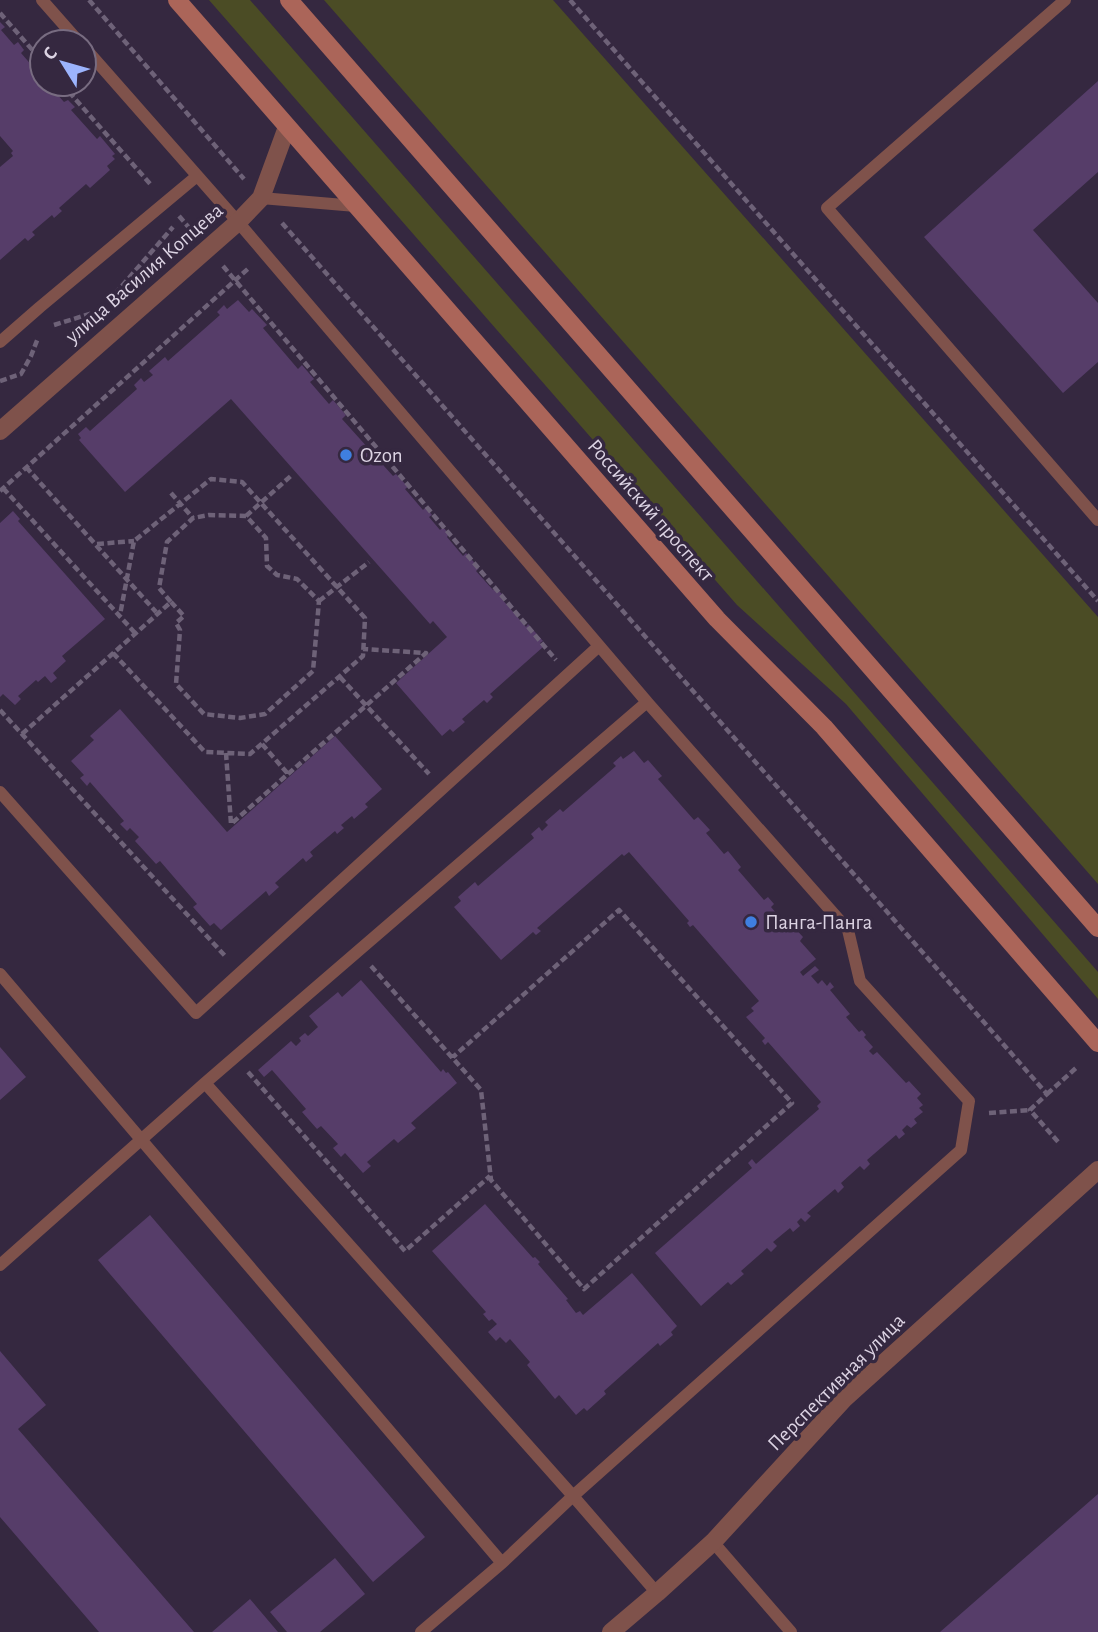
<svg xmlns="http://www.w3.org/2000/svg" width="1098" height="1632" font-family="'Alegreya Sans',sans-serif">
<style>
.green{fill:#4b4c25}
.building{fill:#563d69}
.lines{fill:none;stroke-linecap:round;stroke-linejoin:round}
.path{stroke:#6e6278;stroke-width:4.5;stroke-dasharray:7 3.5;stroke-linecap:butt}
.service{stroke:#7f524b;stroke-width:12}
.minor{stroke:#7f524b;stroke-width:18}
.secondary{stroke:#ab6559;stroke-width:18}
.shop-dot{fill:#3f7fe0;stroke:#352840;stroke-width:2.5}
.labels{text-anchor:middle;stroke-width:7;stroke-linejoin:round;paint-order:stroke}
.street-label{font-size:21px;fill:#dcd3e3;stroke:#352840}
.poi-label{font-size:21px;fill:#dcd3e3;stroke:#352840;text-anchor:start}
</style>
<rect width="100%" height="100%" fill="#352840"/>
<path class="green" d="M209 0H250L1098 972V999L846 704 737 605Z
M324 0H553L1098 617V884Z"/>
<path class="building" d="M0 22 5 27 1 30 14 45 18 42 24 50 21 53 34 68 37 65 42 70V84H48L64 102 68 100 75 107 71 110 97 139 100 136 115 154 112 156 115 159 107 166 110 170 90 188 86 184 59 208 62 211 54 218 52 215 32 232 35 235 28 241 25 238 0 260V167L13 156 11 153 13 151 0 136Z
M1098 81V172L1033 230 1098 303V362L1063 393 924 237Z
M238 300 249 312 252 309 267 325 263 328 298 369 302 365 314 379 310 382 329 404 333 400 346 415 342 419 369 449 373 446 379 453 375 456 393 476 396 474 408 487 405 489 423 510 426 507 432 515 429 517 440 530 443 527 449 534 447 537 463 556 466 553 479 568 476 571 493 590 496 588 503 595 501 598 526 627 528 624 543 641 540 643 543 647 490 694 493 697 487 703 484 700 462 719 465 722 453 732 450 729 442 736 396 683 447 637 433 621 430 624 231 399 125 492 79 440 81 438 78 434 86 427 90 431 137 389 134 385 141 378 144 382 153 375 149 371 165 357 168 361 220 315 217 312 224 305 227 309Z
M13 511 20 519 18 521 105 619 62 656 66 661 53 673 57 678 51 683 45 676 38 682 36 680 18 696 21 699 15 705 3 694 0 697V523Z
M120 709 227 832 335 736 382 789 365 804 368 807 354 819 352 816 341 825 344 828 337 834 335 831 310 852 313 856 306 862 303 858 275 883 279 887 269 896 266 891 221 930 214 923 210 926 193 907 197 904 160 861 156 864 135 841 139 837 130 828 127 831 120 824 124 821 90 782 87 786 80 778 84 775 71 761 94 740 90 736Z
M634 751 644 763 648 760 662 776 658 779 694 820 698 817 710 830 706 833 724 854 728 851 741 867 738 870 764 900 768 897 774 904 771 907 789 928 792 925 803 937 800 941 816 959 800 972 803 976 815 966 819 970 811 976 818 984 822 980 827 986 830 982 834 987 830 990 850 1014 846 1017 859 1032 862 1030 866 1035 864 1037 873 1047 869 1051 873 1055 877 1052 906 1083 909 1081 921 1094 917 1098 923 1105 919 1108 923 1112 914 1119 917 1123 911 1128 907 1125 902 1130 905 1134 899 1139 896 1135 867 1160 870 1164 864 1170 860 1166 841 1183 844 1187 838 1193 835 1189 807 1213 811 1216 805 1222 801 1218 797 1222 800 1226 793 1232 790 1228 773 1242 777 1246 771 1252 767 1248 741 1271 744 1274 731 1285 728 1282 701 1306 655 1253 752 1168 748 1163 752 1159 756 1164 819 1109 817 1106 821 1102 768 1042 765 1045 762 1041 765 1038 746 1017 754 1011 751 1008 759 1001 693 925 690 927 687 923 689 921 629 852 624 856 622 854 537 928 541 931 536 935 533 932 501 960 454 907 461 901 458 897 475 882 478 886 534 838 531 834 539 827 542 831 548 825 545 822 560 809 563 812 616 766 613 763 621 756 623 759Z
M361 980 441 1072 443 1069 446 1073 448 1072 457 1083 411 1123 416 1128 398 1143 394 1139 367 1162 371 1166 363 1173 345 1153 341 1157 333 1148 338 1144 321 1126 317 1129 302 1112 306 1109 272 1070 264 1077 258 1070 291 1041 296 1046 301 1041 299 1038 305 1033 308 1036 318 1027 309 1016 338 992 342 997Z
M0 1047 26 1077 0 1100Z
M485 1204 533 1258 535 1257 540 1262 538 1264 568 1299 566 1300 576 1313 580 1311 583 1315 632 1273 677 1326 671 1332 673 1335 660 1346 658 1343 604 1391 606 1394 587 1411 584 1408 576 1415 559 1395 555 1399 527 1365 530 1362 510 1339 506 1343 500 1337 496 1341 488 1332 497 1324 492 1319 489 1321 483 1314 486 1312 432 1251Z
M150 1215 425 1537 373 1582 98 1260Z
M0 1351 46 1405 18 1429 194 1632H99L0 1517Z
M1098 1494V1632H940Z
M335 1558 365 1594 320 1632H287L270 1612Z
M250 1599 278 1632H212Z"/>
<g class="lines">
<path class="path" d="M89 0 244 179
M570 0 1098 601
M0 13 42 61
M62 84 152 186
M179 216 191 230
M282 223 1047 1094 1030 1110 1059 1143
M223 266 556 660
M115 294 173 227
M54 325 96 312
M0 381 21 374 31 356 38 338
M26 467 156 612
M3 488 136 634
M0 491 250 267
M171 493 193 518
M246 516 293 474
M97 544 134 541
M319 601 369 562
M113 653 205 752 250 754 363 656 365 618 242 482 211 479 134 541 120 615
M340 677 429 774
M0 710 226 957
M22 734 171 602 159 588 167 542 193 518 209 515 246 516 266 538 267 566 277 575 297 579 319 601 313 671 265 714 240 718 204 714 176 684 180 630 176 623 184 616 171 602
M262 744 288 774
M226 753 231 824 426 653 363 649
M371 966 481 1090 491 1180 584 1289 792 1103 619 910 453 1057
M248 1072 405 1251 490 1176
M1047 1094 1076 1068
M989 1113 1030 1110"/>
<path class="service" d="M42 0 79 42
M1065 0 827 208 1098 520
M84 47 238 222 647 702
M261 198 356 206
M0 342 40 307 197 176
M0 792 196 1013 599 646
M0 974 502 1563
M205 1083 573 1496 657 1593
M0 1265 205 1083 647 702 848 930 860 981 969 1101 961 1150 573 1496 502 1563 421 1632
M713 1542 791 1632"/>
<path class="minor" d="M0 431 238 222 261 198 287 127
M611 1632 657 1593 713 1542 845 1398 1098 1170"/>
<path class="secondary" d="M177 0 717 619 824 727 1098 1043
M289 0 1098 928"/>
</g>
<g class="shop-dot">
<circle cx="346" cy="455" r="7"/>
<circle cx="751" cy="922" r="7"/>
</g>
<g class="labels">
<g class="street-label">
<text transform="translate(144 273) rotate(-41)" y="7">улица Василия Копцева</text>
<text transform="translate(651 510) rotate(49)" y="7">Российский проспект</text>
<text transform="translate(836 1382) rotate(-45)" y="7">Перспективная улица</text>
</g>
<g class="poi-label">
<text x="360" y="462">Ozon</text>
<text x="765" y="929">Панга-Панга</text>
</g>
</g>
<g transform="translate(63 63) rotate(307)"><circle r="33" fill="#352840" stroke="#786c81" stroke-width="2"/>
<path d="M0-5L12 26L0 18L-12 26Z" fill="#9cb4fd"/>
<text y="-10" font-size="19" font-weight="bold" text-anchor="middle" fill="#dcd3e3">С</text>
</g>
</svg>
